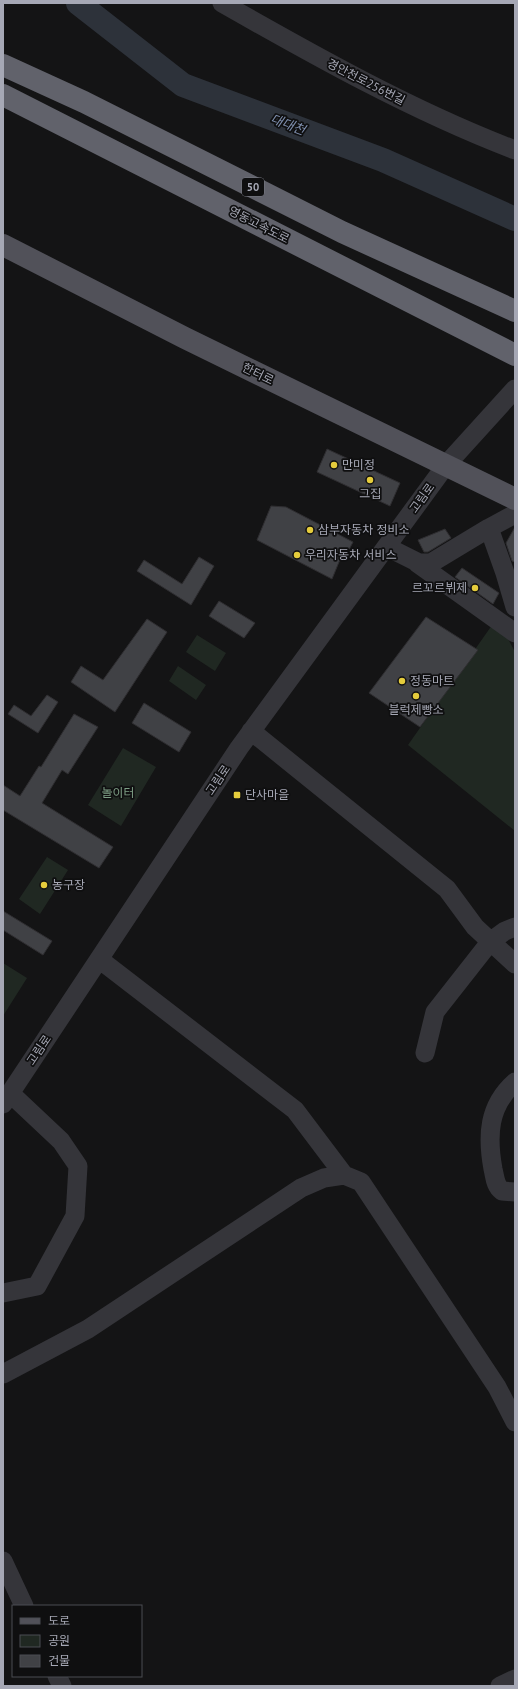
<svg xmlns="http://www.w3.org/2000/svg" width="518" height="1689" font-family="'PT Sans','Noto Sans KR',sans-serif">
<style>
.green{fill:#202822}
.lines{fill:none;stroke-linecap:round;stroke-linejoin:round}
.river{stroke:#2d323a;stroke-width:24}
.building{fill:#404145;stroke:#2f2e31}
.minor{stroke:#35353a;stroke-width:19}
.major{stroke:#515159;stroke-width:22}
.highway{stroke:#61626b;stroke-width:22}
.poi-dot{fill:#e5cc3c;stroke:#0f0f10;stroke-width:1.5}
.labels{text-anchor:middle;stroke-width:3.5;stroke-linejoin:round;paint-order:stroke}
.shield{fill:#0f0f10;stroke:#797a84;stroke-width:1}
.shield-label{font-size:11px;font-weight:bold;fill:#a6a8b5}
.street-label{font-size:12px;fill:#a6a8b5;stroke:#0f0f10}
.poi-label{font-size:12px;fill:#a6a8b5;stroke:#0f0f10;text-anchor:start}
.park-label{font-size:12px;fill:#7e9f86;stroke:#0f0f10}
.water-label{font-size:13px;font-style:italic;fill:#7f8fae;stroke:#0f0f10}
</style>
<rect width="100%" height="100%" fill="#141415"/>
<path class="green" d="M497 618 515 652V831L408 745Z
M197 635 226 653 215 671 186 652Z
M178 666 206 685 196 700 169 681Z
M123 748 156 767 121 826 88 805Z
M47 857 68 870 40 914 19 899Z
M3 963 27 978 3 1016Z"/>
<g class="lines">
<path class="river" d="M78 3 183 85 383 160 515 219"/>
</g>
<path class="building" d="M327 449 400 483 390 506 317 472Z
M271 506 286 507 353 542 344 559 341 557 332 579 257 540Z
M515 527V562L512 561 506 543Z
M445 529 451 538 428 552H424L418 540Z
M199 557 214 566 191 605 137 571 144 560 182 584Z
M462 568 499 593 493 604 455 577Z
M219 601 255 623 244 638 209 616Z
M426 617 478 650 420 727 369 693Z
M147 619 167 632 115 712 71 682 81 666 103 680Z
M47 695 58 702 38 733 8 714 14 705 31 716Z
M144 703 191 732 179 752 132 723Z
M74 714 98 727 68 774 62 770 42 803 113 847 99 868 3 810V785L20 796 39 766 41 767Z
M3 911 52 941 43 955 3 930Z"/>
<g class="lines">
<path class="minor" d="M222 3C317 57 413 111 515 150
M489 528 505 573 515 607
M387 547 419 563H431L489 528 515 514
M417 563 515 633
M251 731 447 889 475 927 515 964
M99 959 295 1110 344 1175
M425 1053 435 1012 490 942 505 931 515 927
M515 1082C488 1106 487 1136 493 1169 495 1177 495 1186 502 1191L515 1192
M3 1104 239 748 446 465 515 389
M3 1293 37 1286 75 1216 78 1166 61 1141 10 1093
M3 1374 88 1329 301 1188 324 1178 344 1175 361 1182 497 1387 515 1422
M3 1561 24 1606
M57 1676 62 1686
M500 1686 515 1679"/>
<path class="major" d="M3 245 185 338 515 499"/>
<path class="highway" d="M3 65 84 102 342 232 515 311
M3 95 515 355"/>
</g>
<g class="poi-dot">
<circle cx="334" cy="465" r="4"/>
<circle cx="370" cy="480" r="4"/>
<circle cx="310" cy="530" r="4"/>
<circle cx="297" cy="555" r="4"/>
<circle cx="475" cy="588" r="4"/>
<circle cx="402" cy="681" r="4"/>
<circle cx="416" cy="696" r="4"/>
<rect x="233" y="791" width="8" height="8" rx="2"/>
<circle cx="44" cy="885" r="4"/>
</g>
<g class="labels">
<rect class="shield" x="242" y="178" width="22" height="18" rx="3"/>
<g class="shield-label">
<text x="253" y="191">50</text>
</g>
<g class="street-label">
<text transform="translate(366 82) rotate(27)" y="4">경안천로256번길</text>
<text transform="translate(259 225) rotate(27)" y="4">영동고속도로</text>
<text transform="translate(258 374) rotate(26)" y="4">한터로</text>
<text transform="translate(422 498) rotate(-54)" y="4">고림로</text>
<text transform="translate(218 780) rotate(-56)" y="4">고림로</text>
<text transform="translate(39 1050) rotate(-56)" y="4">고림로</text>
</g>
<g class="poi-label">
<text x="342" y="469">만미정</text>
<text x="370" y="498" text-anchor="middle">그집</text>
<text x="318" y="534">삼부자동차 정비소</text>
<text x="305" y="559">우리자동차 서비스</text>
<text x="467" y="592" text-anchor="end">르꼬르뷔제</text>
<text x="410" y="685">정동마트</text>
<text x="416" y="714" text-anchor="middle">블럭제빵소</text>
<text x="245" y="799">단사마을</text>
<text x="52" y="889">농구장</text>
</g>
<g class="park-label">
<text x="118" y="797">놀이터</text>
</g>
<g class="water-label">
<text transform="translate(288 124) rotate(21)" y="5">대대천</text>
</g>
</g>
<rect width="518" height="1689" fill="none" stroke="#a6a8b5" stroke-width="8"/>
<rect x="12" y="1605" width="130" height="72" fill="#0f0f10" stroke="#4b4c52"/>
<rect x="20" y="1618" width="20" height="6" fill="#515159" stroke="#4b4c52"/>
<text x="48" y="1625" font-size="12" fill="#a6a8b5">도로</text>
<rect x="20" y="1635" width="20" height="12" fill="#202822" stroke="#4b4c52"/>
<text x="48" y="1645" font-size="12" fill="#a6a8b5">공원</text>
<rect x="20" y="1655" width="20" height="12" fill="#404145" stroke="#4b4c52"/>
<text x="48" y="1665" font-size="12" fill="#a6a8b5">건물</text>
</svg>
